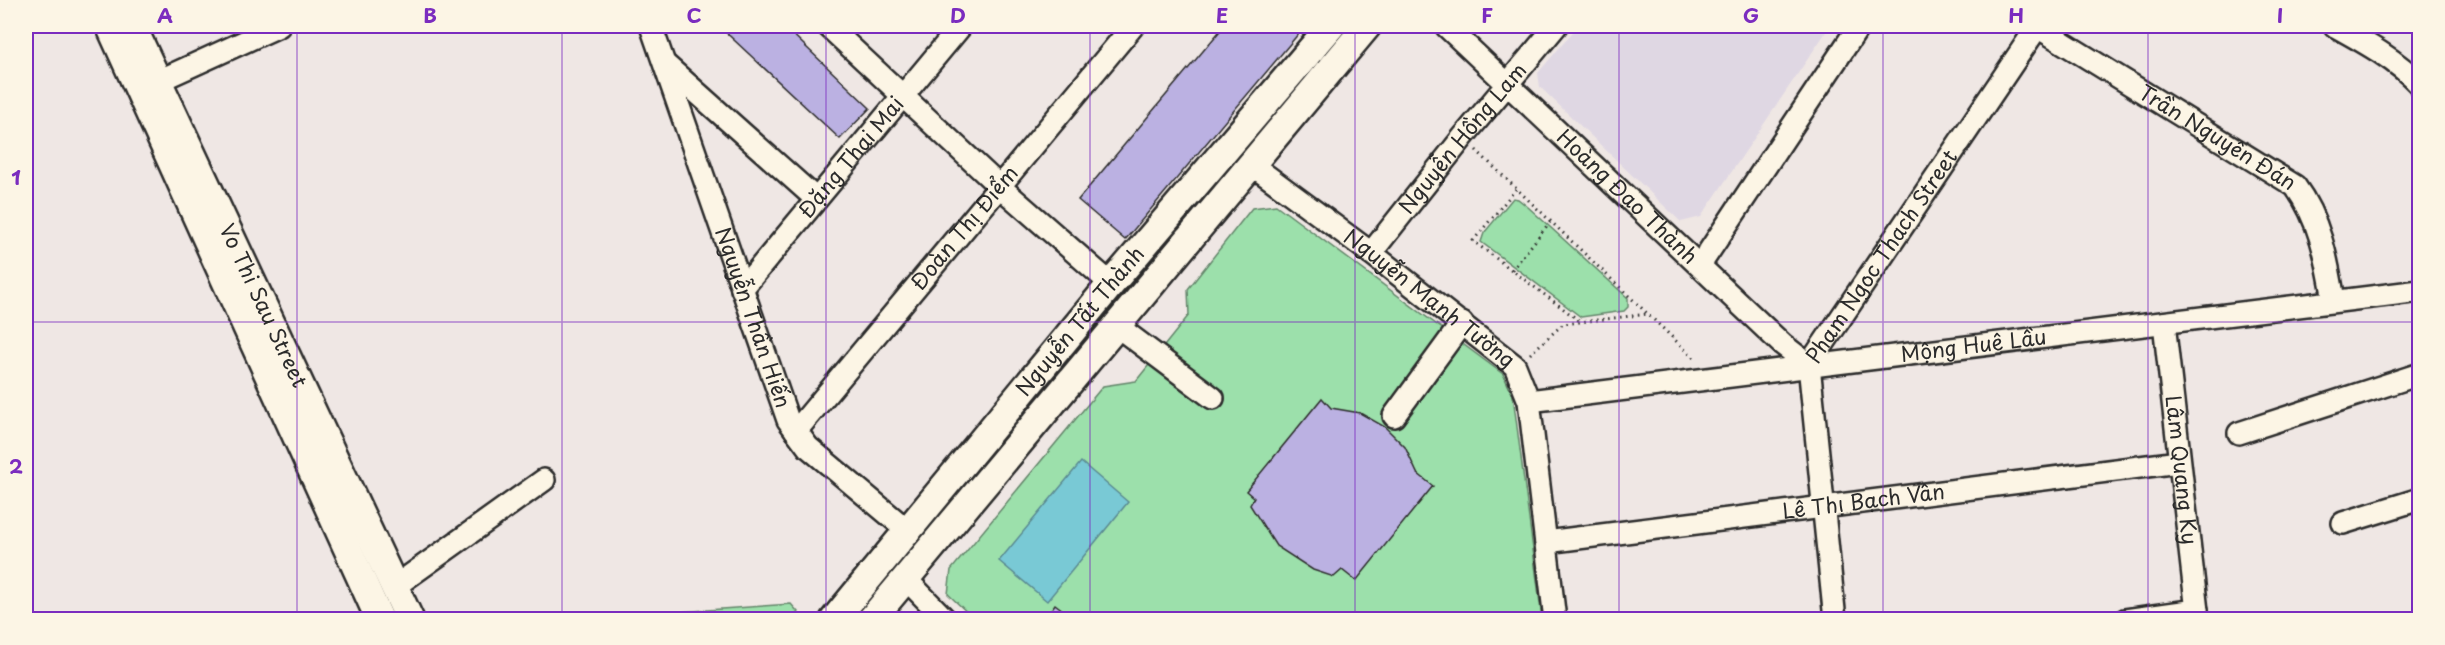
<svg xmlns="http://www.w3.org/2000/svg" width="2445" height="645" font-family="'Playpen Sans',sans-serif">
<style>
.built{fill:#dfd7e3}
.green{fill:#9ce0ab;stroke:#64866b;stroke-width:1.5}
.water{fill:#79c9d5;stroke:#5a8a91;stroke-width:1.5}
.building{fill:#bbb1e2;stroke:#2b2b2b;stroke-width:1.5}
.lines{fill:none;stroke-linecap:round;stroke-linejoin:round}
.minor-casing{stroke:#2b2b2b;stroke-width:26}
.major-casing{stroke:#2b2b2b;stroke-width:32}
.path{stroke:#2b2b2b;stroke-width:3;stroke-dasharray:1.5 4.5;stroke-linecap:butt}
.minor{stroke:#fcf5e5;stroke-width:21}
.major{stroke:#fcf5e5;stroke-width:27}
.grid{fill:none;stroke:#7b2cbf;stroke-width:1.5;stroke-opacity:0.55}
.labels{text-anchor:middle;stroke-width:4.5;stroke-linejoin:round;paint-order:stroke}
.street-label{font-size:21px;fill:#2b2b2b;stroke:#fcf5e5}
.neatline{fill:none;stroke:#7b2cbf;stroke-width:2}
.grid-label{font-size:20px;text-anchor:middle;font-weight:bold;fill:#7b2cbf}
</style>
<rect width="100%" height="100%" fill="#efe7e4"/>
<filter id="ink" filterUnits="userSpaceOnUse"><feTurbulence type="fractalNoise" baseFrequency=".0167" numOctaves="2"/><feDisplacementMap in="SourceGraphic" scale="12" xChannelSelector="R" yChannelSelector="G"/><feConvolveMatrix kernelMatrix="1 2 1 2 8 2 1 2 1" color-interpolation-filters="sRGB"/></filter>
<g filter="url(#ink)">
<path class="built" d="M1578 26H1830L1701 217 1681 222 1540 87 1538 73Z"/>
<path class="green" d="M1513 198 1518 199 1528 207 1628 298V307L1624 311 1581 317 1481 242 1484 233Z
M1276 205 1503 374 1513 396 1542 619 975 620 948 594 951 570 1103 386 1136 381 1189 315 1188 289 1252 208Z
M791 604 798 612 792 619H579Z"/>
<path class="water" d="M1081 462 1128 502 1047 601 999 561Z"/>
<path class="building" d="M719 26H784L870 108 840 139Z
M1224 26H1305L1125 240 1078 200Z
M1322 398 1331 408 1360 413 1385 427 1405 447 1417 473 1433 486 1356 581 1342 570 1334 577 1313 570 1276 546 1250 505 1254 498 1246 491Z
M1055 604 1076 620H1044Z"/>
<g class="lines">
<g class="minor-casing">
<g id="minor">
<path id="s1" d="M651 26 788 420 808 447 907 530"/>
<path d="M828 26 999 186 1111 284"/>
<path id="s2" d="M1446 26 1782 344 1809 365"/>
<path id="s3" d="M2036 26 2295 186C2320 220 2327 259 2334 300"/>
<path d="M2335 26C2364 42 2397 60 2420 85"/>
<path d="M666 65 815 198"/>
<path d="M145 87 279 26"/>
<path id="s4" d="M1252 165 1371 253 1515 366 1529 401 1555 620"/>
<path id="s5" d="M1371 253 1463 137 1556 26"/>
<path d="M1700 265 1859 26"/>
<path id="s6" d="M742 289 961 26"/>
<path id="s7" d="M2164 323 2198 620"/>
<path d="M1117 326 1213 398"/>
<path id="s8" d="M1529 401 2420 291"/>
<path d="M1394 416 1462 323"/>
<path id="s9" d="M796 431 1133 26"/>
<path d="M2239 433 2420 374"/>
<path d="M2343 523 2420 499"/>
<path id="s10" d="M1546 542 2179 462"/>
<path d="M905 578 946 620"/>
<path d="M394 587 544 480"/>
<path id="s11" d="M1835 620 1809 365 2038 26"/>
<path d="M2125 620 2197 610"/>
</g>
</g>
<g class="major-casing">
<g id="major">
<path d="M110 26 380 620"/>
<path id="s12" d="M132 26 410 620"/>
<path id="s13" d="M834 620 1111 284 1331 26"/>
<path d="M871 620 1367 26"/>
</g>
</g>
<path class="path" d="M1476 150 1697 361
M1516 189 1473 241 1581 322
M1512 270 1550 222
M1530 354 1563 324 1648 314"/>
<use href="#minor" class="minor"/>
<use href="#major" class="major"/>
</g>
</g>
<path class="grid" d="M297 26V620M562 26V620M826 26V620M1090 26V620M1355 26V620M1619 26V620M1883 26V620M2148 26V620M26 322H2420"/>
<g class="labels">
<g class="street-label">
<text dy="7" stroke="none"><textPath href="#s5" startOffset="147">Nguyễn Hồng Lam</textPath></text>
<text dy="7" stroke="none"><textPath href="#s3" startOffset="213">Trần Nguyên Đán</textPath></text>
<text dy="7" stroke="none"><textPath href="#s6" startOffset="171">Đặng Thai Mai</textPath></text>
<text dy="7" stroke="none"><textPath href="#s2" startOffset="249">Hoàng Đạo Thành</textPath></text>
<text dy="7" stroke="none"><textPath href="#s9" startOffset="264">Đoàn Thị Điểm</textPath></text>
<text dy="7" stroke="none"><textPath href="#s11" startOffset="387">Pham Ngoc Thach Street</textPath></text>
<text dy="7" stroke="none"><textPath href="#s4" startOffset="222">Nguyễn Mạnh Tường</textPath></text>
<text dy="7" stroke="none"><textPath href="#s12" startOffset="309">Vo Thi Sau Street</textPath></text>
<text dy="7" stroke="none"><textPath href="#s1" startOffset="309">Nguyễn Thần Hiến</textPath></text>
<text dy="7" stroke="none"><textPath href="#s13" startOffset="387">Nguyễn Tất Thành</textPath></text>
<text dy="7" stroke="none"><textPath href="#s8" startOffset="448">Mộng Huê Lầu</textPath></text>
<text dy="7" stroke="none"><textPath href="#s7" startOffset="148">Lâm Quang Ky</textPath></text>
<text dy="7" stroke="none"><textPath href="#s10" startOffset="320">Lê Thị Bạch Vân</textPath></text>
</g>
</g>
<rect width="2445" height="645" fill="none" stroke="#fcf5e5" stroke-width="66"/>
<rect x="33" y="33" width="2379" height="579" class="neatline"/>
<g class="grid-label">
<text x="165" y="23">A</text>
<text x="430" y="23">B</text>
<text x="694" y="23">C</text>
<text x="958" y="23">D</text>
<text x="1222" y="23">E</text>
<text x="1487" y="23">F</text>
<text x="1751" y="23">G</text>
<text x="2016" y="23">H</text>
<text x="2280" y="23">I</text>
<text x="16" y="185">1</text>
<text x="16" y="474">2</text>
</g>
</svg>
